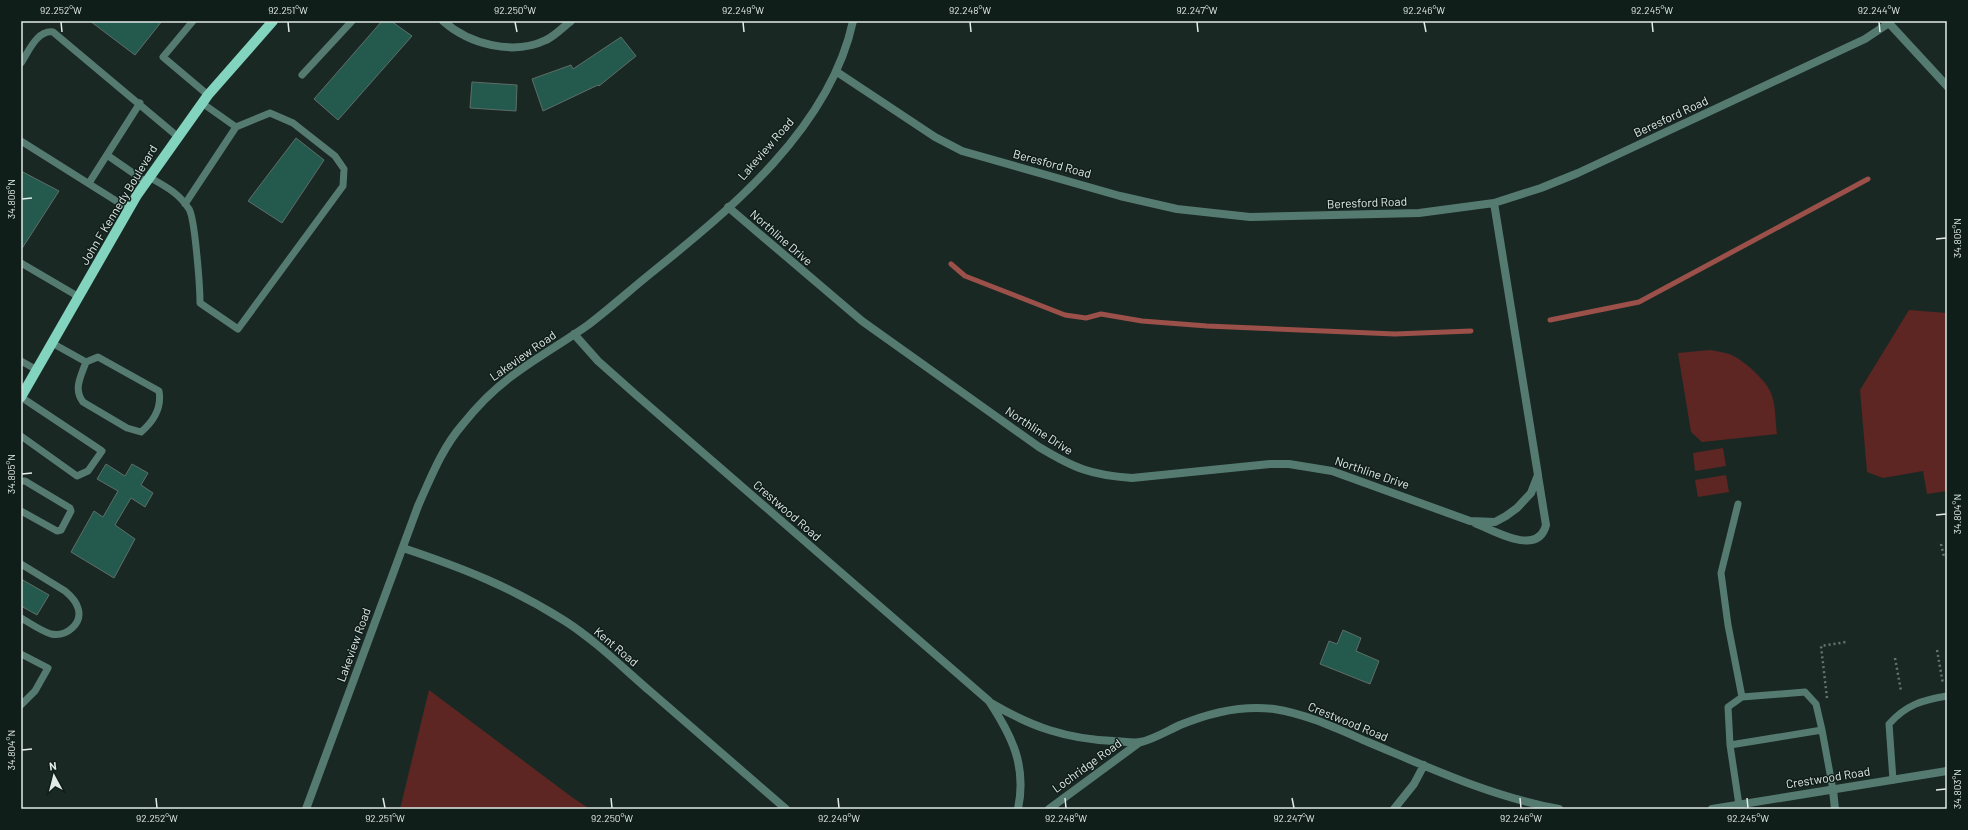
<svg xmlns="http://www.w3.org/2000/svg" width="1968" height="830" font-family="Barlow,sans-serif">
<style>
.green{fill:#5d2622}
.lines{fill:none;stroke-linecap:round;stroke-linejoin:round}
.stream{stroke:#9b5049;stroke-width:5}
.building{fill:#24594d;stroke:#5e6e69}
.path{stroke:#67736f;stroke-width:2.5;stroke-dasharray:2 3;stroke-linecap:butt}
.service{stroke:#557b71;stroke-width:7}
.minor{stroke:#557b71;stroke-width:8}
.primary{stroke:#82d4bf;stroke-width:10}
.ticks{fill:none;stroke:#e1eae7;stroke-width:1.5}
.labels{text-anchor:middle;stroke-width:3;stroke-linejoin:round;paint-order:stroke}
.street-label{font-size:12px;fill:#e1eae7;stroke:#101e1a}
.neatline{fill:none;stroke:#e1eae7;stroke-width:1.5}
.ticks-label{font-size:10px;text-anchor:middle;fill:#e1eae7}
</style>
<rect width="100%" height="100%" fill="#1a2824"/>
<path class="green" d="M1909 310 1947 313V491L1927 494 1923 471 1883 478 1867 472 1860 390Z
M1710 350C1716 351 1723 352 1729 354 1741 358 1765 379 1770 391 1776 403 1775 420 1777 434L1702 442 1691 432 1678 353Z
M1723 448 1726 466 1695 471 1693 453Z
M1726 475 1729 492 1698 497 1695 480Z
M429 690 573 798 590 809H400Z"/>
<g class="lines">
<path class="stream" d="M951 264 965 276 1065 315 1086 318 1101 314 1142 321 1207 326 1395 334 1471 331
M1550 320 1639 302 1868 179"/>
</g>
<path class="building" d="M90 21H162L135 55Z
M382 21H391L412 36 338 120 314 99Z
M621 37 636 56 599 86 598 85 543 111 532 79 571 65 573 69Z
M472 82 517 85 516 111 470 108Z
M296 138 324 160 282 223 248 201Z
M21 171 59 191 21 250Z
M106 464 125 476 132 464 148 473 141 485 153 493 145 507 131 498 115 525 135 539 114 578 71 552 94 511 103 517 118 491 97 479Z
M21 579 49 595 37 615 21 606Z
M1343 630 1361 638 1356 651 1379 661 1370 684 1320 664 1329 641 1337 644Z"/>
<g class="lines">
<path class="path" d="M1941 544 1944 557H1947
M1937 650 1943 684
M1895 658 1901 691
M1827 698 1821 646 1846 642"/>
<path class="service" d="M193 21 163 57 208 95
M21 63C29 51 37 30 53 32L177 136
M302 75 352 21
M21 141 129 209
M107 155 146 182
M149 177C165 186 179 193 189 209 195 218 200 288 200 303L238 329 343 186 344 169 335 156 293 123 270 113 236 127 202 103
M89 183 140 103
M185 204 236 127
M21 263 79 297
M52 343 86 362
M98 357 159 391C162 408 154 421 141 432L127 428 83 402C73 389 81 376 86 362Z
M21 361 37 370
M21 436 77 476 88 471 102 451 21 397
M21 481H25L70 508 71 511 61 530 57 531 21 511
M1738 504 1721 573 1728 625 1742 697
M21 564 65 591C71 596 76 601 78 608 83 624 66 637 51 634 41 631 30 623 21 618
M21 654 48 668 35 691 21 705
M1730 745 1728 707 1742 697 1805 692 1816 704 1822 730
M1893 780 1889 724C1906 705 1922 700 1947 696
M1739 805 1730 745 1822 730 1833 790"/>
<path class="minor" d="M443 21C469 44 513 56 546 40 555 36 563 27 571 21
M1887 21 1947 86
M837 72 935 137 962 151 1120 196 1177 209 1250 217 1419 213 1494 203 1541 188 1578 173 1865 39 1889 23
M728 207 862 321 1039 447C1074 468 1090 475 1132 478L1270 464H1289L1332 471 1470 521 1495 522 1506 516 1517 508 1531 493 1538 475 1494 203
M574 334 598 361 634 393 989 701C1012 736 1027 766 1018 809
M1475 523C1494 531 1538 557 1546 525L1538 476
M403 548C463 568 511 587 565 621 596 641 623 668 651 692 696 731 741 770 786 809
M991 703C1032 727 1066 739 1114 741 1122 741 1133 744 1141 742 1154 739 1167 731 1180 725 1209 713 1243 705 1274 709 1307 714 1338 729 1368 742 1430 768 1492 797 1559 809
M1833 790 1835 809
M306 809 418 506C431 477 442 448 463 424 478 405 496 387 516 373 539 356 564 342 588 325 609 309 629 291 650 274 731 209 830 128 853 21
M1049 809 1140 742
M1394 809 1414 784 1424 765
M1712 809 1947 771"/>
<path class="primary" d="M21 397 137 195 208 95 273 21"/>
</g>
<path class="ticks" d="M61 22 62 32M288 22 289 32M515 22 517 32M743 22 744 32M970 22 971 32M1197 22 1198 32M1424 22 1426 32M1652 22 1653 32M1879 22 1880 32M22 199 32 198M1936 239 1946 238M22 474 32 473M1936 515 1946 514M22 750 32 749M1936 790 1946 789M156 798 157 808M383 798 385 808M611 798 612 808M838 798 839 808M1065 798 1066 808M1292 798 1294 808M1520 798 1521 808M1747 798 1748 808"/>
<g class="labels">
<g class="street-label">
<text transform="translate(1671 117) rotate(-25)" y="4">Beresford Road</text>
<text transform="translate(766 149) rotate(-49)" y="4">Lakeview Road</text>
<text transform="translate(1052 164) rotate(15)" y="4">Beresford Road</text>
<text transform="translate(1367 203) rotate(-2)" y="4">Beresford Road</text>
<text transform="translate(119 205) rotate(-59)" y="4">John F Kennedy Boulevard</text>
<text transform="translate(781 238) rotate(41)" y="4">Northline Drive</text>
<text transform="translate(523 356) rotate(-35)" y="4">Lakeview Road</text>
<text transform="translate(1039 431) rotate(33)" y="4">Northline Drive</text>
<text transform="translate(1372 473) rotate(19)" y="4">Northline Drive</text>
<text transform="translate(787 511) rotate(41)" y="4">Crestwood Road</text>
<text transform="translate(354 645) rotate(-70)" y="4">Lakeview Road</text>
<text transform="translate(616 647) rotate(40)" y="4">Kent Road</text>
<text transform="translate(1348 722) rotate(22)" y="4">Crestwood Road</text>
<text transform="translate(1087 766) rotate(-36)" y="4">Lochridge Road</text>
<text transform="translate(1828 778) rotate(-9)" y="4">Crestwood Road</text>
</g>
</g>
<rect width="1968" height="830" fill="none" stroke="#101e1a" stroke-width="44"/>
<g transform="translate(54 776) rotate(353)" stroke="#101e1a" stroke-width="3" paint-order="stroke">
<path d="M0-3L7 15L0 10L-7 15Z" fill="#e1eae7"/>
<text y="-6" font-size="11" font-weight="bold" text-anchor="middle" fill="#e1eae7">N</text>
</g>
<rect x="22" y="22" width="1924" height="786" class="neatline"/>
<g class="ticks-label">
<text x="61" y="14">92.252°W</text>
<text x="288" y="14">92.251°W</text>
<text x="515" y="14">92.250°W</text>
<text x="743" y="14">92.249°W</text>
<text x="970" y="14">92.248°W</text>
<text x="1197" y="14">92.247°W</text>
<text x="1424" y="14">92.246°W</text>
<text x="1652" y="14">92.245°W</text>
<text x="1879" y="14">92.244°W</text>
<text transform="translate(11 199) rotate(-90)" y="4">34.806°N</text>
<text transform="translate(1957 238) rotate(-90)" y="4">34.805°N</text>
<text transform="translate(11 474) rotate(-90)" y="4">34.805°N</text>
<text transform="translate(1957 514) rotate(-90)" y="4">34.804°N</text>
<text transform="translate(11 750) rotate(-90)" y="4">34.804°N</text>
<text transform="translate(1957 789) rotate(-90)" y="4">34.803°N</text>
<text x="157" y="822">92.252°W</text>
<text x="385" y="822">92.251°W</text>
<text x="612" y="822">92.250°W</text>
<text x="839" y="822">92.249°W</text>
<text x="1066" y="822">92.248°W</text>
<text x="1294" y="822">92.247°W</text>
<text x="1521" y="822">92.246°W</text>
<text x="1748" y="822">92.245°W</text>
</g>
</svg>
